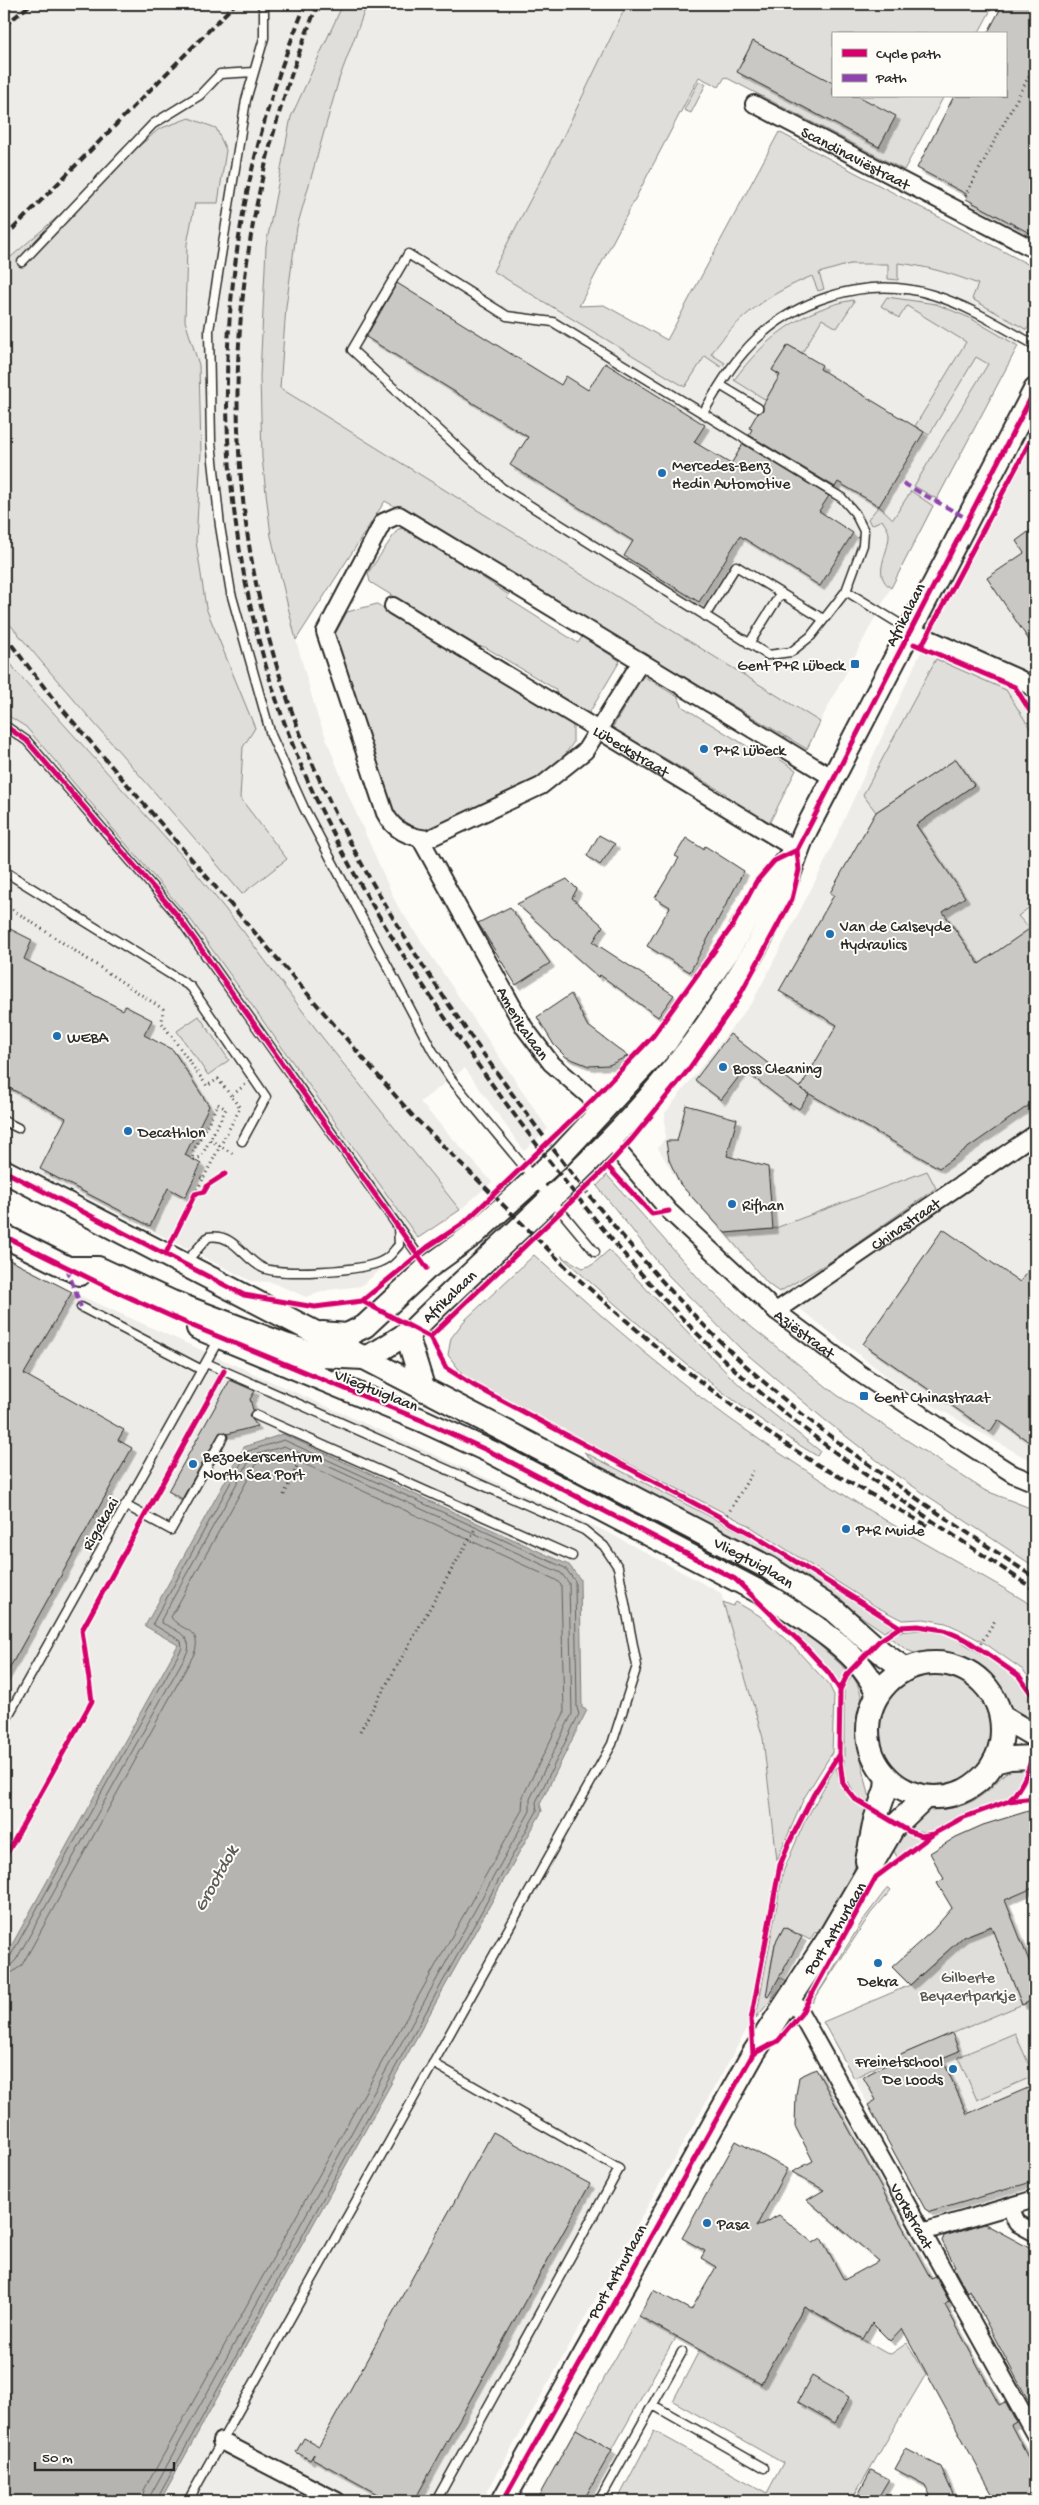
<svg xmlns="http://www.w3.org/2000/svg" width="1039" height="2505" font-family="'Gochi Hand',sans-serif">
<style>
.built{fill:#edece8}
.green{fill:#dfdeda;stroke:#858482}
.water{fill:#b5b4b1;stroke:#7e7d7b}
.lines{fill:none;stroke-linecap:round;stroke-linejoin:round}
.shore{stroke:#626261;stroke-width:1}
.building{fill:#c9c8c4;stroke:#2b2b2b;filter:url(#shadow)}
.lane-casing{stroke:#2b2b2b;stroke-width:11}
.street-casing{stroke:#2b2b2b;stroke-width:20}
.secondary-casing{stroke:#2b2b2b;stroke-width:26}
.path{stroke:#2b2b2b;stroke-width:3;stroke-dasharray:1 4;stroke-linecap:butt}
.lane{stroke:#fdfcf7;stroke-width:8}
.street{stroke:#fdfcf7;stroke-width:16}
.secondary{stroke:#fdfcf7;stroke-width:22}
.rail{stroke:#2b2b2b;stroke-width:4;stroke-dasharray:8 4;stroke-linecap:butt}
.quiet{stroke:#8e44ad;stroke-width:4;stroke-dasharray:8 4;stroke-linecap:butt}
.cycleway-casing{stroke:#fdfcf7;stroke-width:8}
.cycleway{stroke:#d6006c;stroke-width:5}
.poi-dot{fill:#1f6fb2;stroke:#fdfcf7;stroke-width:2}
.labels{text-anchor:middle;stroke-width:4;stroke-linejoin:round;paint-order:stroke}
.street-label{font-size:16px;fill:#2b2b2b;stroke:#fdfcf7}
.poi-label{font-size:16px;fill:#2b2b2b;stroke:#fdfcf7;text-anchor:start}
.park-label{font-size:16px;fill:#585857;stroke:#fdfcf7}
.water-label{font-size:18px;font-style:italic;fill:#5b5b5a;stroke:#fdfcf7}
</style>
<defs>
<filter id="shadow"><feDropShadow dx="4.5" dy="4.5" stdDeviation="0" flood-color="#0004"/></filter>
</defs>
<rect width="100%" height="100%" fill="#fdfcf7"/>
<filter id="ink" filterUnits="userSpaceOnUse"><feTurbulence type="fractalNoise" baseFrequency=".02" numOctaves="2"/><feDisplacementMap in="SourceGraphic" scale="10" xChannelSelector="R" yChannelSelector="G"/><feConvolveMatrix kernelMatrix="1 2 1 2 8 2 1 2 1" color-interpolation-filters="sRGB"/></filter>
<g filter="url(#ink)">
<path class="built" d="M4 4H343L266 246 260 376 262 458 271 536 296 640 317 715 349 797 397 905 548 1129 524 1151 465 1068 420 1102 492 1182 460 1210 322 1037 243 931 184 858 16 671 4 654Z
M367 4H627L560 143 494 271 578 306 604 305 667 340 779 132 1035 268V314L820 722 280 388 286 307 297 227 339 79Z
M1035 436V1461L1022 1456 902 1388 768 1284 680 1185 658 1148 665 1138V1113L753 1001 822 868 917 660Z
M4 713 26 727 191 920 418 1238 361 1286 328 1290 306 1297 271 1282 251 1281 4 1156Z
M4 1256 72 1292 609 1533 721 1593 763 1738 777 1860 747 2029 482 2501H160L542 1811 540 1804 587 1710 582 1708 580 1579 567 1562 477 1524 283 1434 145 1626 178 1645 4 1959Z
M1035 1999V2119L1026 2123 947 2157 909 2082 868 2105 854 2078 896 2057Z"/>
<path class="green" d="M343 4H367L339 79 297 227 286 307 280 388 820 722 807 749 385 501 296 640 271 536 262 458 260 376 266 246 291 117Z
M627 4H994L978 34H833V96H944L904 170 725 77 719 87 699 77 579 306 604 305 667 340 779 132 1035 268V314L1027 330 972 299 978 284C953 274 926 266 898 263V280L888 279V264H850L819 273 824 289 818 291 812 276C770 293 738 316 711 354L725 363 721 367 705 356 685 387 493 271 560 143Z
M699 81 706 84 691 113 684 110Z
M189 118 216 128 226 150 218 203H195L187 244 185 321 199 365 201 453 196 541 206 608 255 728 243 747 240 798 287 859 242 894C165 802 84 714 8 622L4 615V263L159 129Z
M887 297 936 304 970 318 1018 346 937 499 914 486 988 364 976 357 929 435 915 426 966 342 907 306 899 318 881 306Z
M853 300 854 302 837 328 822 319 802 353 788 345 772 370 780 375 766 400 734 380C764 339 802 309 853 300Z
M911 491 933 506 891 588C871 574 889 554 889 535 889 530 885 525 882 520L871 525 868 519 879 506 893 519Z
M407 528 509 595 507 598 578 643 582 637 620 661 588 715 558 696 555 689 485 647 474 646 370 582 368 573 398 529Z
M377 604 573 724V743L555 769 424 831 409 828 395 820 334 636 347 612Z
M4 654 16 671 184 858 243 931 322 1037 460 1210 418 1238 191 920 26 727 4 713Z
M936 659 1006 690 1035 736V903L1018 916 1030 929 979 964 943 912 964 897 916 825 974 785 956 759 876 812 863 795Z
M643 676 678 697 683 707 750 748 761 747 796 770 768 826 727 801 726 794 649 749 642 750 611 730Z
M199 1016 229 1060 208 1075 177 1031Z
M927 1171 936 1188 836 1258 779 1292 768 1284 725 1233 773 1229Z
M607 1175 702 1282 745 1322 837 1395 984 1490 1035 1510V1567L896 1475 825 1420 742 1350 668 1275 597 1186Z
M609 1250 729 1375 757 1401 820 1451 817 1456C724 1400 641 1328 561 1256L583 1268 592 1265Z
M534 1255C606 1321 679 1385 760 1440 808 1472 857 1504 907 1533 950 1558 993 1581 1035 1607V1685L1023 1670 986 1644 961 1630 946 1623 924 1619 902 1620 875 1606 748 1525 483 1389 464 1376 448 1355 451 1338 464 1321Z
M584 1452 754 1539 893 1627 884 1632 792 1569 601 1468Z
M723 1602 733 1606 736 1602 760 1616 794 1647 829 1685 834 1695 832 1753 804 1798 777 1860 763 1738Z
M764 1607 806 1633 848 1671 839 1684 802 1639Z
M921 1630 949 1634 1016 1676 1035 1704V1728L1015 1713 996 1680 972 1662 945 1653 917 1654 907 1650 889 1637 897 1632Z
M880 1731a56 56 0 1 1 112 0a56 56 0 1 1-112 0Z
M852 1675C871 1705 855 1708 858 1739 860 1761 867 1783 871 1804L856 1796 844 1774V1689Z
M1027 1765C1025 1777 1021 1787 1011 1795 995 1808 969 1811 951 1821 945 1823 939 1829 934 1831 925 1833 916 1831 908 1827L927 1810C949 1810 968 1807 986 1792 1006 1775 999 1772 1027 1765Z
M836 1766C840 1790 850 1799 870 1812L853 1873 819 1933 815 1932 810 1940 784 1927 775 1944 770 1972 787 1981 756 2018 783 1872 804 1823Z
M904 1831 910 1835 923 1838 897 1857 892 1847Z
M888 1887 891 1890 871 1913 812 2003 863 1920Z
M991 1926 1022 2005 1035 1999 896 2057 854 2078 823 2022 910 1985 963 1937Z
M1015 2033 1034 2076 977 2100 958 2057Z
M804 2306 886 2353 891 2354 907 2343 926 2374 851 2501H617L654 2431 767 2493 783 2463 673 2401 700 2349 761 2383Z
M639 2316 676 2336 612 2450 576 2429Z"/>
<path class="water" d="M283 1434 569 1565 580 1579 582 1708 587 1710 540 1804 542 1811 160 2501H4V1959L178 1645 145 1626 244 1447Z"/>
<g class="lines">
<path class="shore" d="M4 1960 10 1957 182 1648 181 1641 154 1625 153 1623 248 1451 284 1440 565 1568 575 1581 577 1708 579 1714 536 1802 537 1811 156 2501
M4 1967 11 1965 16 1960 188 1651C192 1635 173 1629 162 1623L161 1620 252 1456 284 1446 561 1573 569 1583 572 1714 530 1799V1811L151 2494 149 2501
M4 1974 13 1972 22 1965 194 1654C204 1628 179 1631 171 1617L257 1463 283 1454 556 1580 561 1585 564 1713 523 1796 522 1810 144 2490 142 2501"/>
</g>
<path class="building" d="M1003 4H1035V236L966 199 968 195 917 168 954 96H1005V34H987Z
M753 41 833 83V96H858L896 116 879 147 737 72Z
M397 283 561 385 566 376 588 390 605 363 705 425 694 442 731 464 743 444 829 496 819 511 853 533 820 586 740 536 699 602 624 556 633 541 510 465 528 437 366 337Z
M788 345 822 365 820 369 924 432 879 506 838 482 835 487 749 435 752 429 749 428 757 414 763 410V405L780 375 772 370Z
M1035 527V649L987 578 1024 553 1016 541Z
M956 759 974 785 916 825 965 897 943 912 979 964 1035 925V1101L939 1168 801 1089 809 1095 799 1109 790 1103 789 1105 744 1070 721 1100 695 1080 730 1034 800 1088 837 1025 779 991 834 895 830 893 876 812Z
M599 835 615 844 600 865 587 856Z
M686 838 703 849 705 846 744 871 690 972 647 946 670 907 655 898 679 858 675 856Z
M567 879 577 889 572 898 603 926 593 942 674 995 658 1017 600 975 598 977 517 904Z
M510 907 550 963 516 985 478 923Z
M4 926 32 940 24 959 123 1010 125 1006 152 1020 144 1035 173 1050 209 1106 185 1155 201 1164 185 1197 168 1188 150 1226 40 1169 66 1118 4 1085Z
M571 994 587 1025 628 1056 609 1065 589 1066 566 1057 554 1045 537 1017Z
M686 1105 737 1119 727 1156 768 1167 773 1229 725 1233 680 1184 669 1160 666 1141H677Z
M943 1229 1020 1282 1035 1260V1446L998 1420 990 1432 863 1344Z
M4 1257 72 1292 24 1374 124 1430 118 1440 132 1448 4 1678Z
M230 1380 255 1391 250 1399 253 1410 249 1415 257 1426 227 1434 220 1432 182 1499 168 1491Z
M1035 1809V1887L1005 1900 1035 1976V1999L1022 2005 991 1926 963 1937 910 1985 892 1967 933 1930 952 1908 937 1883 944 1879 930 1853 956 1837 983 1825Z
M784 1927 802 1937 768 1997 766 1996 775 1944Z
M952 2033 959 2051 942 2058 967 2114 1035 2085V2181L930 2212 925 2209 868 2105 876 2100 863 2077 897 2059 896 2057Z
M816 2069 931 2279 936 2277 949 2301 945 2305 999 2405 1005 2402 1016 2422 1011 2425 1035 2471V2501H996L902 2328 890 2341 872 2323 863 2339 804 2306 761 2384 639 2316 653 2290 691 2310 716 2267 701 2258 705 2251 682 2238 736 2141 787 2169 756 2227 779 2215 813 2243 821 2238 844 2280 879 2261 807 2200 824 2190 792 2172 813 2161 795 2126 796 2095 799 2077Z
M493 2132 590 2184 414 2501H390L312 2458 314 2454 310 2460 296 2452 304 2438 319 2446Z
M985 2224 1035 2251V2413L969 2290 967 2292 953 2267 955 2266 942 2241 944 2236Z
M812 2376 849 2397 835 2423 798 2402Z
M576 2429 612 2450 583 2501H536Z
M906 2449 941 2467 956 2501H933L925 2485 895 2469Z
M871 2470 889 2479 876 2501H855Z"/>
<g class="lines">
<g class="lane-casing">
<path id="lane" d="M261 4 264 10V38L246 100 209 330 211 442 220 526 231 593 271 735 304 808 432 1050 451 1079 595 1252
M408 254 507 316 553 322 842 498 855 513 864 531 863 545 846 591 811 636 791 652 768 655 502 488 352 350Z
M22 262 153 124 200 95 220 74 254 72
M720 385 758 408
M703 413C715 393 727 371 743 353 788 300 866 274 933 295 969 306 1002 327 1035 345
M846 591 908 629
M705 616 736 566 823 619
M749 644 781 593
M4 725 27 741 177 915 426 1266
M4 871 191 987 266 1097 242 1141
M4 1121 18 1128
M185 1263 208 1237C235 1233 242 1258 263 1268 282 1276 363 1271 382 1261 390 1258 393 1251 399 1245L398 1227
M81 1307 202 1370
M255 1415 572 1556
M125 1505 171 1530 223 1437
M4 1723 219 1339
M433 2063 619 2169 436 2501
M653 2405 764 2468
M188 2501 612 1744 637 1666 618 1567 604 1546 584 1530 206 1363
M599 2501 682 2352"/>
</g>
<g class="street-casing">
<g id="street">
<path id="s1" d="M754 104 1035 250"/>
<path id="s2" d="M393 606 797 850"/>
<path d="M910 630 1020 679 1035 690"/>
<path d="M640 663 585 751 541 786 428 839C409 837 394 831 385 813L325 632 383 522 399 515 833 778"/>
<path id="s3" d="M420 838 524 1027 551 1063 605 1110"/>
<path id="s4" d="M612 1139 620 1153 669 1211 776 1311 859 1373 958 1439 1013 1474 1035 1483"/>
<path id="s5" d="M776 1311 1035 1134"/>
<path id="s6" d="M791 1996 1035 2435"/>
<path d="M1010 2207 1017 2223 1035 2233"/>
<path d="M922 2232 1035 2199"/>
<path d="M221 2441 337 2501"/>
</g>
</g>
<g class="secondary-casing">
<g id="secondary">
<path id="s7" d="M4 1171 769 1568 834 1610 881 1652 905 1669"/>
<path d="M4 1236 80 1274"/>
<path id="s8" d="M67 1268H98L172 1302 285 1345 321 1356 364 1358 379 1351 414 1329C519 1224 644 1125 724 999 743 970 770 925 782 893 791 872 796 851 806 830L1035 390"/>
<path d="M198 1328 421 1420 493 1453 773 1599C808 1621 862 1653 877 1693"/>
<path d="M322 1333 347 1335 365 1326 427 1268 474 1234 559 1157 666 1042 729 950 766 885 790 857"/>
<path d="M407 1335 424 1390"/>
<circle cx="935" cy="1730" r="67"/>
<path d="M1002 1717 1035 1736"/>
<path d="M994 1762 1010 1758 1035 1757"/>
<path d="M867 1861 875 1820 886 1789 887 1777"/>
<path id="s9" d="M503 2501 753 2054 827 1941 893 1828 924 1798"/>
</g>
</g>
<path class="path" d="M965 196 1035 65
M4 904 163 1009 162 1023 207 1086 218 1079 231 1096
M218 1104 226 1109 201 1157 193 1160V1152Z
M210 1140 235 1155
M196 1175 203 1179 240 1108 231 1096 245 1085
M195 1194 203 1179
M284 1495 304 1450
M725 1519 753 1471
M978 1648 996 1619
M360 1731 476 1527"/>
<use href="#lane" class="lane"/>
<use href="#street" class="street"/>
<use href="#secondary" class="secondary"/>
<path class="rail" d="M306 4C204 242 200 518 298 758 348 879 423 989 499 1094 573 1194 649 1293 742 1376 832 1458 935 1522 1035 1590
M318 4C217 246 207 517 311 760 359 873 428 978 500 1077 574 1180 652 1279 745 1365 834 1447 936 1511 1035 1578
M4 12 15 4
M4 26 31 4
M4 238 235 4
M4 635 51 696 412 1115 575 1276 667 1356 767 1432 818 1465 930 1527"/>
<path class="quiet" d="M903 483 968 519
M67 1268 81 1307"/>
<g class="cycleway-casing">
<path id="cycleway" d="M914 644 1015 687 1035 719
M921 647 1035 432
M4 725 27 741 177 915 427 1268
M797 850 1035 390
M607 1166 652 1214 669 1211
M4 1171 244 1295 315 1307 362 1301 429 1246 465 1222 593 1099 653 1036 733 925 756 882 774 861 797 850
M4 1236 117 1292 195 1327 421 1420 493 1453 735 1579 806 1648 829 1673 840 1690
M165 1255 195 1194 204 1192 208 1185 225 1174
M362 1301 430 1337 446 1368 473 1385 750 1533 900 1627
M430 1337 601 1173 632 1139 689 1069 736 1002 792 899 799 870 797 850
M1035 1699 1019 1676 967 1640 944 1630 918 1626 900 1627 879 1641 848 1673 840 1690 839 1754 843 1784 855 1799 910 1832 922 1836 933 1834 962 1818 1009 1801 1035 1798
M1009 1801C1025 1784 1030 1767 1035 1745
M4 1859 92 1701 82 1630 224 1371
M753 2054 751 2020 780 1865 791 1839 814 1794 839 1754
M753 2054 778 2041 801 2014 876 1877 932 1835
M503 2501 753 2054"/>
</g>
<use href="#cycleway" class="cycleway"/>
</g>
</g>
<g class="poi-dot">
<circle cx="662" cy="473" r="5"/>
<rect x="850" y="659" width="10" height="10" rx="2.5"/>
<circle cx="704" cy="749" r="5"/>
<circle cx="830" cy="934" r="5"/>
<circle cx="57" cy="1036" r="5"/>
<circle cx="723" cy="1067" r="5"/>
<circle cx="128" cy="1131" r="5"/>
<circle cx="732" cy="1204" r="5"/>
<rect x="859" y="1391" width="10" height="10" rx="2.5"/>
<circle cx="193" cy="1464" r="5"/>
<circle cx="846" cy="1529" r="5"/>
<circle cx="878" cy="1963" r="5"/>
<circle cx="953" cy="2069" r="5"/>
<circle cx="707" cy="2223" r="5"/>
</g>
<g class="labels">
<g class="street-label">
<text dy="6" stroke="none"><textPath href="#s1" startOffset="115">Scandinaviëstraat</textPath></text>
<text transform="translate(904 614) rotate(-63)" y="6">Afrikalaan</text>
<text dy="6" stroke="none"><textPath href="#s2" startOffset="279">Lübeckstraat</textPath></text>
<text dy="6" stroke="none"><textPath href="#s3" startOffset="212">Amerikalaan</textPath></text>
<text dy="6" stroke="none"><textPath href="#s5" startOffset="156">Chinastraat</textPath></text>
<text dy="6" stroke="none"><textPath href="#s8" startOffset="420">Afrikalaan</textPath></text>
<text dy="6" stroke="none"><textPath href="#s4" startOffset="275">Aziëstraat</textPath></text>
<text transform="translate(377 1389) rotate(22)" y="6">Vliegtuiglaan</text>
<text transform="translate(99 1523) rotate(-60)" y="6">Rigakaai</text>
<text dy="6" stroke="none"><textPath href="#s7" startOffset="846">Vliegtuiglaan</textPath></text>
<text dy="6" stroke="none"><textPath href="#s9" startOffset="662">Port Arthurlaan</textPath></text>
<text dy="6" stroke="none"><textPath href="#s6" startOffset="251">Vorkstraat</textPath></text>
<text transform="translate(616 2271) rotate(-61)" y="6">Port Arthurlaan</text>
</g>
<g class="poi-label">
<text x="672" y="470">Mercedes-Benz<tspan x="672" dy="18">Hedin Automotive</tspan></text>
<text x="845" y="670" text-anchor="end">Gent P+R Lübeck</text>
<text x="714" y="755">P+R Lübeck</text>
<text x="840" y="931">Van de Calseyde<tspan x="840" dy="18">Hydraulics</tspan></text>
<text x="67" y="1042">WEBA</text>
<text x="733" y="1073">Boss Cleaning</text>
<text x="138" y="1137">Decathlon</text>
<text x="742" y="1210">Rifhan</text>
<text x="874" y="1402">Gent Chinastraat</text>
<text x="203" y="1461">Bezoekerscentrum<tspan x="203" dy="18">North Sea Port</tspan></text>
<text x="856" y="1535">P+R Muide</text>
<text x="878" y="1986" text-anchor="middle">Dekra</text>
<text x="943" y="2066" text-anchor="end">Freinetschool<tspan x="943" dy="18">De Loods</tspan></text>
<text x="717" y="2229">Pasa</text>
</g>
<g class="park-label">
<text x="968" y="1982">Gilberte<tspan x="968" dy="18">Beyaertparkje</tspan></text>
</g>
<g class="water-label">
<text transform="translate(215 1878) rotate(-61)" y="6">Grootdok</text>
</g>
</g>
<rect width="1039" height="2505" fill="none" stroke="#fdfcf7" stroke-width="20"/>
<rect x="10" y="10" width="1019" height="2485" fill="none" stroke="#2b2b2b" stroke-width="2" filter="url(#ink)"/>
<rect x="832" y="32" width="175" height="65" fill="#fdfcf7" stroke="#a9a8a5"/>
<rect x="842" y="49" width="25" height="8" fill="#d6006c" stroke="#a9a8a5"/>
<text x="876" y="58" font-size="15" fill="#2b2b2b">Cycle path</text>
<rect x="842" y="74" width="25" height="8" fill="#8e44ad" stroke="#a9a8a5"/>
<text x="876" y="82" font-size="15" fill="#2b2b2b">Path</text>
<path d="M35 2462v8h139v-8" fill="none" stroke="#2b2b2b" stroke-width="2.5"/>
<text x="42" y="2462" font-size="15" fill="#2b2b2b" stroke="#fdfcf7" stroke-width="4" paint-order="stroke">50 m</text>
</svg>
